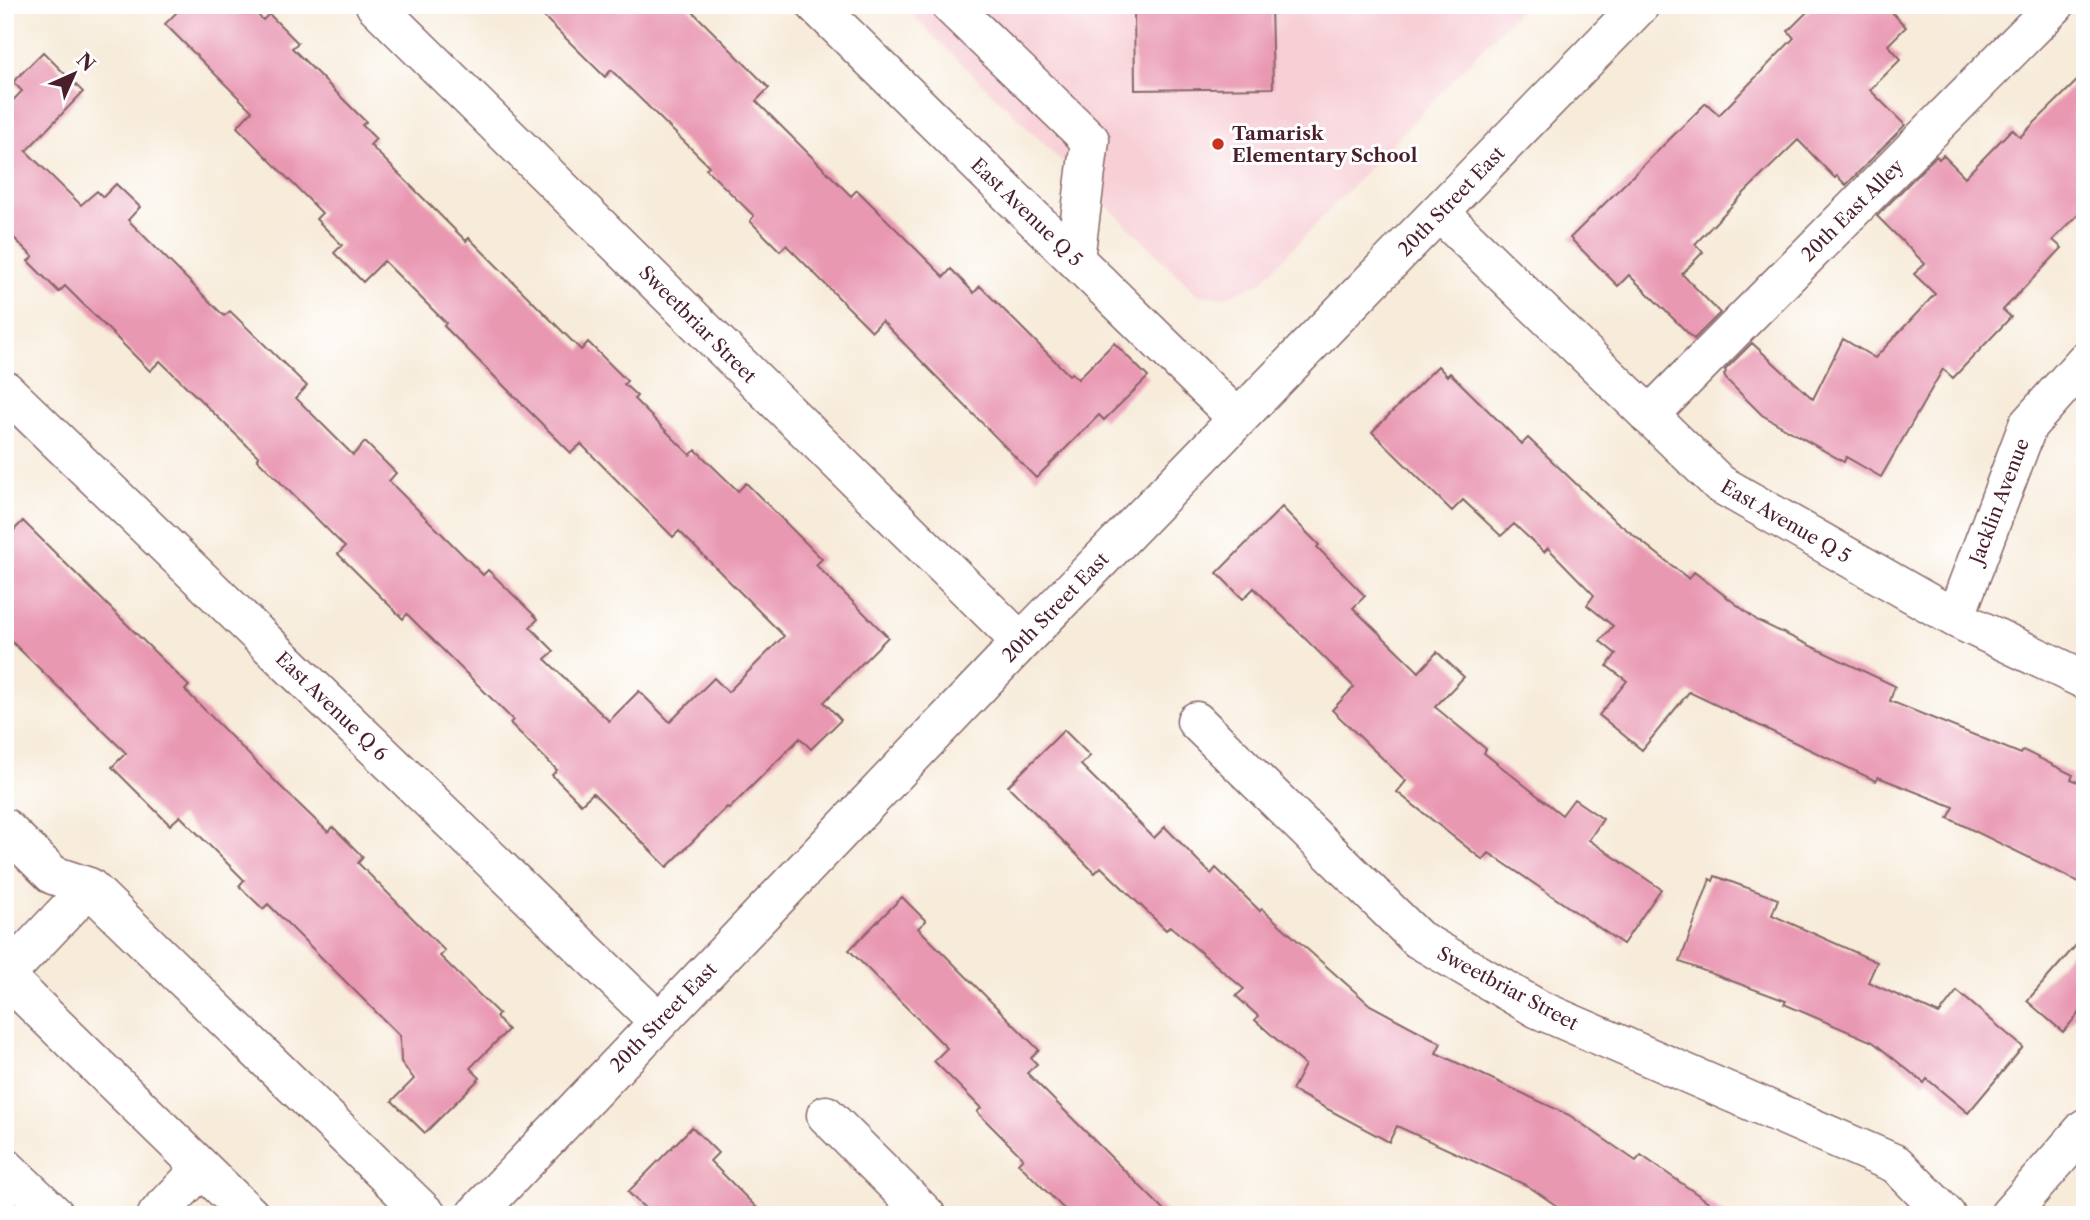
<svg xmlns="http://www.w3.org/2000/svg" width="2090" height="1220" font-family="'Libre Caslon Text',serif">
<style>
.built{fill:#f7cfd5}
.building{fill:#e998b2}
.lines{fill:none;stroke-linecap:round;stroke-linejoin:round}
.minor-casing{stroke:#876668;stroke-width:41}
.minor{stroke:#fff;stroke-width:38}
.poi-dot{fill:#c8321e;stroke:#fff;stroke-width:2.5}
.labels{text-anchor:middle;stroke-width:6;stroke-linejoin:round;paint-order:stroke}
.poi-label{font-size:19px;font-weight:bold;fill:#4a1f2b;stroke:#fff;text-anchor:start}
.street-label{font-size:19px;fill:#4a1f2b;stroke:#fff}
</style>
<rect width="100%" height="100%" fill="#fff"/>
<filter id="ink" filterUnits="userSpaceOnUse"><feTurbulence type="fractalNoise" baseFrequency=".0143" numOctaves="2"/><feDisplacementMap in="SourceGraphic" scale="14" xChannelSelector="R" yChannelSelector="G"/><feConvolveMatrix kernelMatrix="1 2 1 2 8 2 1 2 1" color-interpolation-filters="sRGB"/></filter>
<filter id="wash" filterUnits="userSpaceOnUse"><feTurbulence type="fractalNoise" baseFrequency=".00686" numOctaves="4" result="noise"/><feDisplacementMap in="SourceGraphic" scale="28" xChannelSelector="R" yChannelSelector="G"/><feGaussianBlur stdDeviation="1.57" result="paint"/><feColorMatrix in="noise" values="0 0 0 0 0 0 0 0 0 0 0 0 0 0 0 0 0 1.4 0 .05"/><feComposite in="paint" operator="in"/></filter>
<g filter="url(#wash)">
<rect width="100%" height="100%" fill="#f7ebd9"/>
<path class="built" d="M902 5H1524L1260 283 1225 297 1198 295Z"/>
<g id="blocks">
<path class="building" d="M184 5H248L263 20 269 14 298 43 292 48 366 122 362 125 376 139 370 145 466 241 469 238 581 350 588 342 627 381 624 384 637 396 634 399 690 455 696 450 738 491 746 483 822 559 816 565 888 637 824 702 841 720 811 749 800 738 729 809 727 807 667 867 593 793 581 804 552 775 557 770 510 723 513 720 407 614 403 619 338 554 345 547 257 459 259 457 160 361 150 371 65 286 59 292 28 261 33 257 5 229V109L22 91 13 82 43 52 83 92 26 151 81 205 97 191 103 197 116 184 140 207 128 220 224 316 230 311 307 386 296 398 353 455 365 442 396 473 389 481 483 575 488 570 538 619 530 627 554 651 545 659 609 721 639 691 670 722 714 678 728 692 784 636 679 531 673 537 581 444 571 453 444 326 446 323 384 261 363 282 334 253 342 245 316 219 322 213 237 127 252 111 165 24Z
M532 5H686L769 88 756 101 851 196 857 190 944 277 951 269 974 293 980 286 1069 375 1072 373 1078 379 1114 343 1148 377 1104 420 1099 415 1036 478 882 321 872 331 786 245 780 251 750 221 754 216 706 169 709 166 611 70 605 77Z
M1134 5H1271L1273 88 1135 90Z
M1814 5H1885L1906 27 1888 45 1901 59 1870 90 1905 125 1846 185 1837 176 1835 178 1798 140 1745 192 1695 244 1703 252 1682 274 1720 313 1694 339 1629 275 1618 286 1570 238 1706 103 1719 115 1794 38 1788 31Z
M2085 73V208L2053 240 2062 248 2003 310 2011 317 1953 378 1943 369 1881 477 1846 457 1844 462 1762 415 1726 379 1724 375 1726 372 1725 370 1752 343 1813 399 1843 339 1875 358 1935 294 1914 274 1925 264 1877 216 1936 156 1939 159 1943 155 1965 177 2012 129 2020 137Z
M1438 366 1447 376 1450 373 1522 444 1528 438 1612 518 1689 579 1694 572 1758 621 1895 686 1890 701 2021 754 2023 750 2073 775 2071 779 2085 785V885L1948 818 1954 807 1878 777 1876 781 1689 692 1642 750 1599 715 1627 681 1607 666 1616 654 1600 641 1613 626 1587 605 1594 595 1548 548 1544 552 1514 524 1501 536 1463 500 1452 511 1372 432Z
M1282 507 1319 545 1317 547 1365 596 1353 608 1419 672 1437 652 1464 677 1435 707 1486 749 1484 753 1562 815 1574 799 1603 819 1589 840 1661 889 1623 944 1489 853 1483 860 1397 792 1406 781 1332 710 1354 687 1254 588 1243 599 1217 573Z
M23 521 189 686 185 690 280 786 328 832 333 827 363 857 358 863 445 951 440 956 499 1014 496 1017 508 1030 470 1068 480 1078 425 1133 392 1101 414 1079 401 1062 400 1036 268 904 263 909 239 886 244 880 180 816 170 825 112 767 126 753 5 635V539Z
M1064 730 1090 756 1081 765 1154 838 1165 827 1211 874 1216 868 1260 911 1262 909 1370 1005 1441 1043 1436 1053 1569 1115 1636 1161 1641 1155 1727 1215H1570L1528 1186 1397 1126 1389 1142 1292 1090 1305 1065 1255 1020 1258 1016 1236 996 1244 989 1170 926 1166 930 1101 867 1095 873 1008 786Z
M1715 876 1778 899 1772 915 1877 962 1868 982 1939 1014 1957 991 2023 1047 1968 1113 1927 1079 1924 1083 1873 1042 1784 1004 1786 1001 1680 962 1710 879 1713 881Z
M902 897 926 921 918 928 1039 1050 1031 1058 1037 1064 1027 1073 1169 1215H1070L1018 1163 1023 1158 977 1112 981 1108 934 1061 947 1048 849 950Z
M2085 935V1006L2063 1032 2027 1001Z
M692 1127 718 1153 710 1161 764 1215H652L628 1192Z"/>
</g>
</g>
<g filter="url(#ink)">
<use href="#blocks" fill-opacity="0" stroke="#876668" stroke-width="2"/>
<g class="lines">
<g class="minor-casing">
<path id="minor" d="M375 5 1021 642
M816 5 1238 419
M950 5 1090 140 1075 259
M1440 213 1720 484 1955 618 2085 680
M5 390 658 1021
M1649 416 2055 5
M1955 618 2028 425 2085 361
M1196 721 1418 939 1538 1009 1896 1164 1946 1215
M5 828 53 875 89 887
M5 976 89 887 427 1215
M5 976 250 1215
M826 1115 926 1215
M5 1167 55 1215
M157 1215 202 1168
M475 1215 1021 642 1640 5
M2009 1215 2085 1128"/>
</g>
<use href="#minor" class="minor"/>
</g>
</g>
<circle class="poi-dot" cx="1218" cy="144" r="7"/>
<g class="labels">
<g class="poi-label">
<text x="1232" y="140">Tamarisk<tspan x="1232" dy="22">Elementary School</tspan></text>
</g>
<g class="street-label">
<text transform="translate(1451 201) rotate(-46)" y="7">20th Street East</text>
<text transform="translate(1852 210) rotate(-45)" y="7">20th East Alley</text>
<text transform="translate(1027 212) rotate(44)" y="7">East Avenue Q 5</text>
<text transform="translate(698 324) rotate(45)" y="7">Sweetbriar Street</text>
<text transform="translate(1999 501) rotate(-69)" y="7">Jacklin Avenue</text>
<text transform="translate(1786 521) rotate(30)" y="7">East Avenue Q 5</text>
<text transform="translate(1055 607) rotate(-46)" y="7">20th Street East</text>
<text transform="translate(332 706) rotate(44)" y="7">East Avenue Q 6</text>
<text transform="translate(1508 988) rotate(28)" y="7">Sweetbriar Street</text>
<text transform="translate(663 1017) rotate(-46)" y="7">20th Street East</text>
</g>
</g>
<rect width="2090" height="1220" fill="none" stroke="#fff" stroke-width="28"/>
<g transform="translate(74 74) rotate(45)" stroke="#ffffff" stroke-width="5" paint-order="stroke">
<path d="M0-5L12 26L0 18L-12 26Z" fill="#4a1f2b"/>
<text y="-10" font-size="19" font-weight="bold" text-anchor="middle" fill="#4a1f2b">N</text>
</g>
</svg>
